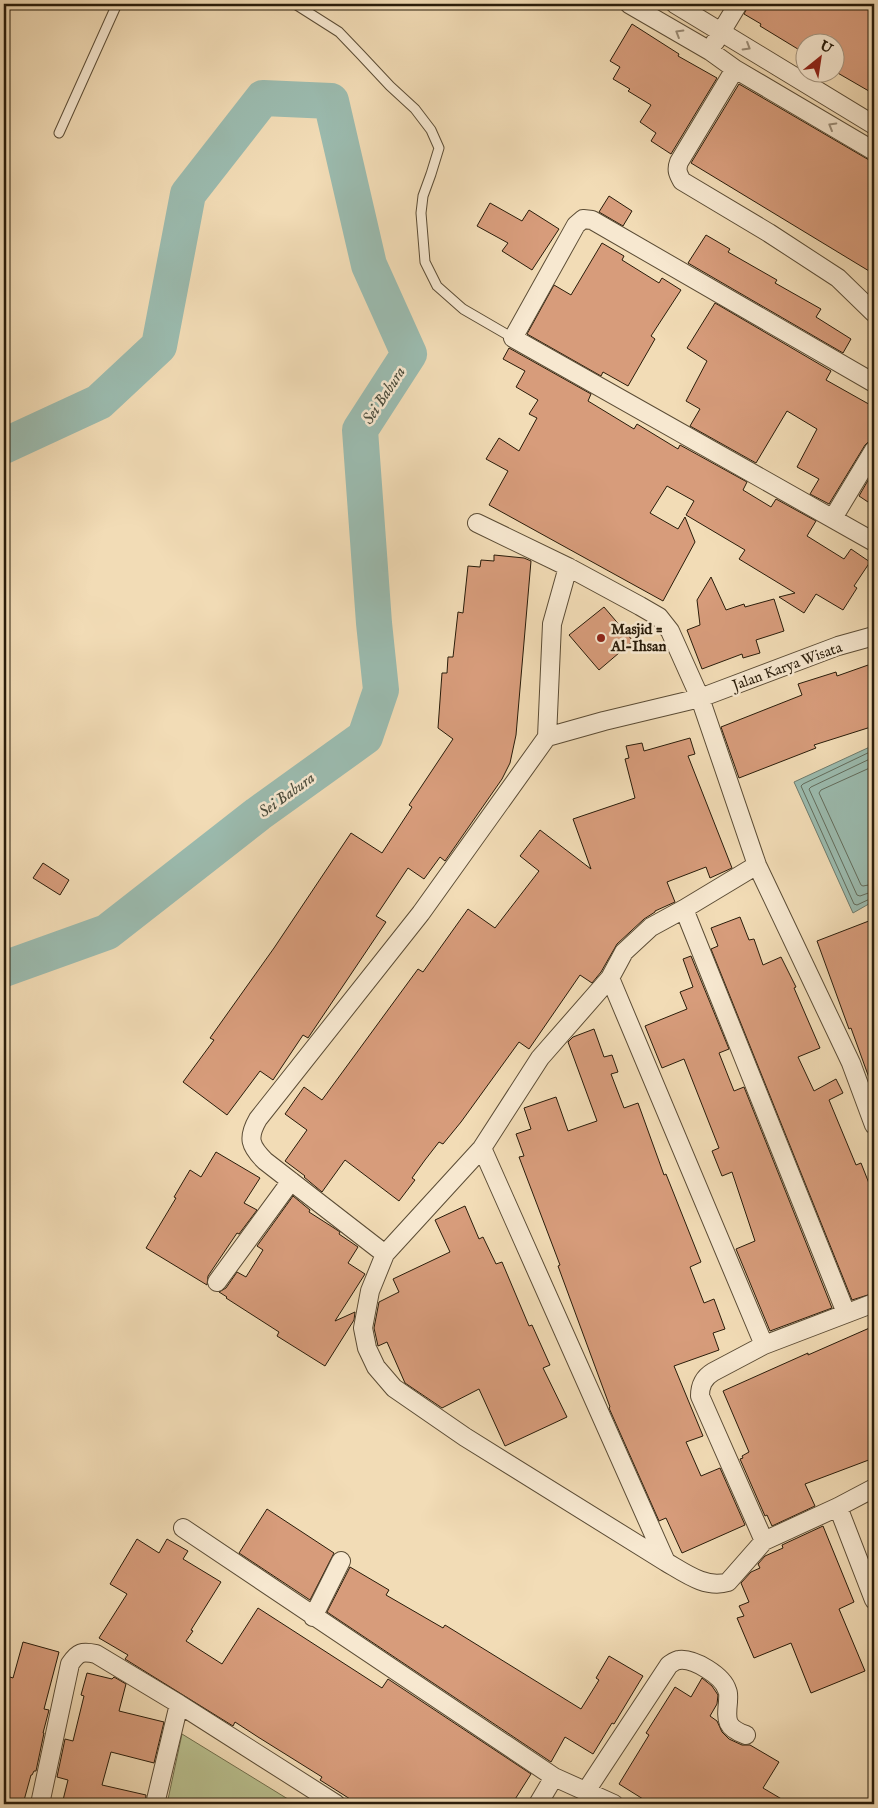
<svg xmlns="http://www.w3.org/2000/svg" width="878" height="1808" font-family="'IM FELL English',serif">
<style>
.green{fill:#b9c08f;stroke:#716e4c}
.water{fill:#9bbbaf;stroke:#6d7b6d}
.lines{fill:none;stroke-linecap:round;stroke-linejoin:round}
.shore{stroke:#626c5c;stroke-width:1}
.river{stroke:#9bbbaf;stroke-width:36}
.building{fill:#d79c7b;stroke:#291c0a}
.lane-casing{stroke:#5b4c35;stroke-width:11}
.street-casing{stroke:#5b4c35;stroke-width:20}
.lane{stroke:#f7e8d0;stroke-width:9}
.street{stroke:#f7e8d0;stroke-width:18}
.oneway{stroke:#9a8c77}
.poi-dot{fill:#8f2418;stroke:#f7e8d0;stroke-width:2}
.labels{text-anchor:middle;stroke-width:5;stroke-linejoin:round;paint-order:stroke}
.poi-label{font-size:15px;font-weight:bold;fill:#291c0a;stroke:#f7e8d0;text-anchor:start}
.street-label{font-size:15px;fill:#291c0a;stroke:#f7e8d0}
.water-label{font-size:16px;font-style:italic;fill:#4b4c3c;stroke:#f7e8d0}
</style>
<rect width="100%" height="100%" fill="#f2dcb6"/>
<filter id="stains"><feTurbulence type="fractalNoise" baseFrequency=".004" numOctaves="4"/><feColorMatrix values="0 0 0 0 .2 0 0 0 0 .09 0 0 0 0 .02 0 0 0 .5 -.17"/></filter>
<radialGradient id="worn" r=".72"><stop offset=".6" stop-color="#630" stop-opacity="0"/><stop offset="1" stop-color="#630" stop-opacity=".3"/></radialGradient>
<path class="green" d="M182 1734 296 1804H167Z"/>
<path class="water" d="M874 745V901L853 913 794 782Z"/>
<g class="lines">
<path class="shore" d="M874 750 803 784 801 786 854 904 857 905 874 897
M874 757 811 787 809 789 857 895 860 896 874 891
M874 766 821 790 819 793 861 885 863 886 874 884"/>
<path class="river" d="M4 446 99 402 159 346 188 194 263 98 331 101 369 265 409 354 360 430 374 623 381 690 365 737 258 814 107 932 4 969"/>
</g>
<path class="building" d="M749 4H874V94L836 72V42H806V54L760 26 761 24 744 14Z
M632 24 679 54 678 56 717 78 671 154 651 141 656 133 640 122 651 105 628 91 630 89 613 79 620 67 610 61Z
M739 84 869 160 874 162V274L691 163Z
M609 196 632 211 623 226 599 212Z
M490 203 522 221 529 210 559 229 532 270 502 251 508 243 477 226Z
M706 235 730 249 728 252 777 280 775 283 821 309 816 317 851 339 843 353 688 263Z
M602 243 624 256 622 260 659 283 662 278 681 290 651 336 655 339 628 386 603 372 601 376 527 334 554 285 571 295Z
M715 303 831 371 826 380 874 407V439L869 441 865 445 829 504 810 494 819 479 797 467 817 429 787 411 756 463 690 426 700 409 686 401 707 361 687 348Z
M509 348 591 394 588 401 634 429 637 424 678 449 680 445 747 482 743 490 771 507 776 499 816 521 807 536 844 559 851 549 870 562 854 586 857 588 843 610 816 594 804 613 779 597 795 593 739 559 745 550 686 515 694 501 667 486 650 513 678 529 685 517 695 542 663 601 489 505 508 471 486 459 499 438 519 451 537 418 529 414 538 400 516 387 525 371 503 359Z
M874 470V506L859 496Z
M494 555 524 558 531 561 516 735 510 763 502 779 445 861 440 857 424 879 408 868 376 916 386 922 308 1038 303 1035 273 1080 260 1071 227 1115 183 1082 214 1040 210 1038 274 948 351 833 382 853 412 807 409 805 453 739 438 728 442 673H447L448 657H453L458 612 463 613 468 566 480 567 481 560 494 561Z
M711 577 726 610 744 604 745 607 774 599 784 631 756 640 760 653 743 658 742 654 702 669 687 630 700 625 697 600Z
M604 607 633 641 599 670 569 635Z
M871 664 874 675V726L814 745 816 748 739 778 721 727 802 695 798 684 836 672 837 676Z
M690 738 695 754 688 756 732 868 710 878 706 867 667 882 675 902 655 911V912L644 919 617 944 601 972 592 983 580 975 529 1049 519 1042 461 1122 443 1144 439 1142 425 1160 412 1178 415 1180 399 1201 345 1160 322 1192 304 1177 305 1176 285 1161 307 1130 285 1114 304 1087 322 1100 418 969 423 972 468 909 495 928 539 871 520 856 540 830 591 869 573 819 635 798 625 759 629 758 626 746 642 743 644 751Z
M43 863 69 880 60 895 33 878Z
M740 917 749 940 754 939 763 965 781 957 796 987 794 988 820 1048 798 1057 814 1091 836 1079 843 1093 829 1100 856 1165 861 1163 874 1196V1293L852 1300 711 949 718 946 711 928Z
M874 919V1086H872L851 1028 849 1029 817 941Z
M691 956 729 1049 719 1053 734 1091 744 1087 832 1308 770 1331 736 1249 755 1241 732 1172 722 1176 712 1151 719 1148 684 1059 662 1068 645 1026 687 1009 680 992 693 987 683 959Z
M594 1029 604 1057 612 1055 618 1072 611 1074 624 1108 638 1103 664 1175 666 1174 701 1262 690 1267 704 1303 714 1299 725 1329 713 1333 719 1350 674 1366 703 1436 686 1442 701 1476 720 1468 745 1525 682 1553 666 1518 659 1521 609 1408 610 1407 558 1266 560 1265 519 1157 524 1156 516 1134 531 1129 524 1108 556 1097 568 1131 597 1121 568 1042 573 1037Z
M216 1152 260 1178 244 1203 257 1210 239 1234 237 1233 208 1276 207 1285 146 1248 176 1198 174 1197 190 1170 201 1177Z
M293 1196 310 1210 309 1212 334 1228 340 1232 339 1234 358 1247 348 1263 365 1274 335 1321 355 1312 354 1320 325 1366 277 1336 279 1332 226 1298 227 1297 219 1292 226 1288 237 1272 246 1277 263 1250 257 1246Z
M465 1206 479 1239 483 1237 496 1264 502 1262 529 1326 532 1325 550 1365 543 1368 567 1417 505 1446 479 1389 442 1408 405 1383 387 1342 378 1346 374 1328 379 1302 399 1292 393 1279 450 1252 435 1220Z
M874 1326V1458L805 1484 815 1506 772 1526 767 1515 765 1516 740 1459 743 1458 742 1456 749 1452 723 1391 808 1353V1355Z
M267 1509 334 1553 310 1600 239 1553Z
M823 1526 854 1602 839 1609 865 1671 811 1693 791 1643 754 1658 737 1618 744 1616 739 1606 749 1602 741 1583 751 1572 760 1568 758 1564 765 1556 783 1548 782 1545Z
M137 1539 159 1553 167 1539 188 1551 183 1559 221 1582 191 1630 193 1631 186 1641 222 1664 258 1608 382 1688 388 1679 531 1774 512 1804H358L320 1780 322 1777 258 1737 235 1722 233 1726 125 1659 128 1655 99 1638 127 1594 110 1584Z
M350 1567 389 1590 386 1595 443 1628 445 1625 581 1709 599 1680 596 1678 609 1656 643 1676 614 1724 612 1723 593 1754 565 1737 551 1762 327 1612Z
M23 1642 59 1652 44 1709 49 1710 43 1733H44L36 1771H34L32 1775H31L23 1804H12L4 1802V1675L13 1678Z
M87 1673 112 1679 114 1677 126 1684 119 1711 164 1722 154 1763 111 1752 102 1785 146 1795 145 1804H62L68 1780 57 1777 65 1739 73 1741 84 1696 81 1695Z
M702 1678 712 1686 718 1695 717 1704 710 1716 717 1721 722 1732 729 1739 742 1745H750L779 1762 763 1788 790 1804H651L619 1784 649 1735 646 1733 675 1687 691 1697Z"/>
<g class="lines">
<g class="lane-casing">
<path id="lane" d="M295 4 339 32 361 55 390 86 415 109 431 130 439 148 431 174 423 196 421 213 425 262 437 286 463 309 513 338
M59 133 117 4"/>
</g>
<g class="street-casing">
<path id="street" d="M629 4 710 51 735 69 874 151
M675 4 874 125
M715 42 738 4
M735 69 679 162C676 170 678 174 682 181L769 233 838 278 874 313
M874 383 592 220 583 219 576 225 513 338 874 542
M833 518 874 450
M477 523 568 567 640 606 659 617 670 631 700 698 757 865 851 1063 874 1125
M547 737 552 624 568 567
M757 865 684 909 651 927 624 952 610 978 540 1058 482 1148 385 1254 370 1291 363 1328 367 1348 376 1367 394 1388 465 1437 666 1562C685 1573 706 1589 728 1582L764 1541 838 1507 874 1488
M684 909 846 1313
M610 978 764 1345
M482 1148 666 1562
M385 1254 265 1161C250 1146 247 1138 258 1119L421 913 547 737 604 721 700 698 838 646 874 636
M217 1282 291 1181
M838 1507 874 1600
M183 1528 554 1777 614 1804
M764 1541 700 1396C700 1386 703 1378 713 1372L764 1345 874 1303
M313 1617 341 1561
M586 1791 669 1665C672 1663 676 1660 679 1660 694 1658 723 1676 727 1690 729 1693 728 1698 728 1702 726 1721 726 1728 746 1735
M40 1804 70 1664C78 1652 82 1651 96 1654L179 1704 336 1804
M155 1804 179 1704
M538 1804 554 1777"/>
</g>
<use href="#lane" class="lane"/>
<use href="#street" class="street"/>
</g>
<defs><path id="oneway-chevron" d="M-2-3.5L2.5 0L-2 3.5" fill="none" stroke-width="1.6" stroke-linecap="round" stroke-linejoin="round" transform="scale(1.25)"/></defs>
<g class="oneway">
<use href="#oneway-chevron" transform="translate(679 33) rotate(-149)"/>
<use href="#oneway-chevron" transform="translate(747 47) rotate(31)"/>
<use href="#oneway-chevron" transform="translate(832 126) rotate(-150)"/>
</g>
<circle class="poi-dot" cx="601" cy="638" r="5"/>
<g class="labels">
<g class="poi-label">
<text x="611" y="634">Masjid =<tspan x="611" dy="17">Al-Ihsan</tspan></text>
</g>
<g class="street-label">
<text transform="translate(787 666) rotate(-20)" y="5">Jalan Karya Wisata</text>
</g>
<g class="water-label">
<text transform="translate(383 395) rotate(-57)" y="6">Sei Babura</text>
<text transform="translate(286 794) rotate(-36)" y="6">Sei Babura</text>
</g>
</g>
<rect width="878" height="1808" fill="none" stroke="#f2dcb6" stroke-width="20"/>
<rect x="5" y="5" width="868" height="1798" fill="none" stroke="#291c0a" stroke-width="2.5"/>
<rect x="10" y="10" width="858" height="1788" fill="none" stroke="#291c0a"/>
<g transform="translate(820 58) rotate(30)"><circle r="24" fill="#f7e8d0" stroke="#a59681"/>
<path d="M0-4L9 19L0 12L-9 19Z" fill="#8f2418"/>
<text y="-8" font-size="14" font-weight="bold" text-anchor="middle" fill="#291c0a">U</text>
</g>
<rect width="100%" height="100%" filter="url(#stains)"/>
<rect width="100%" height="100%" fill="url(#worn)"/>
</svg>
